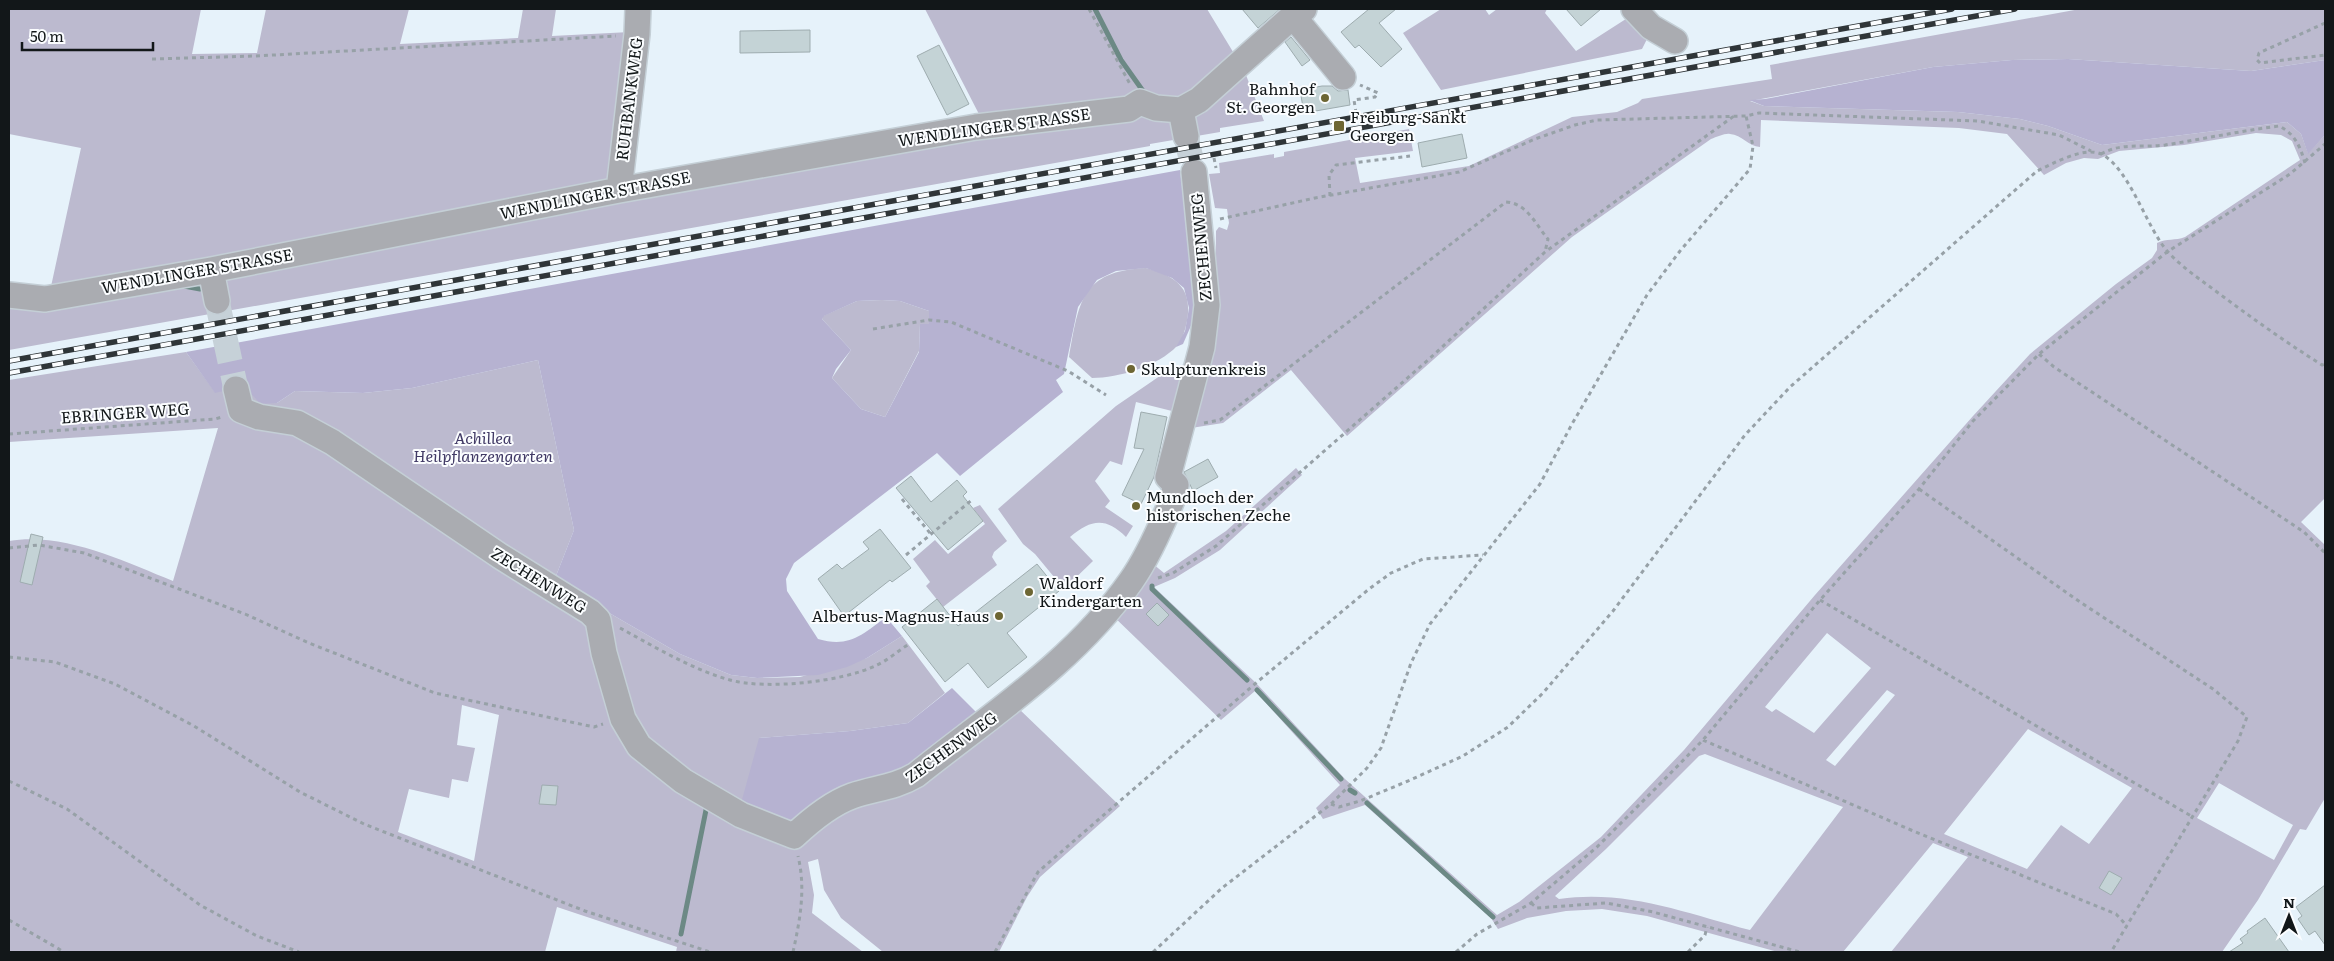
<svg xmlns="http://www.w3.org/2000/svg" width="2334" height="961" font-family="Literata,serif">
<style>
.green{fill:#bcbacf;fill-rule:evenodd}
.forest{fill:#b6b2d1;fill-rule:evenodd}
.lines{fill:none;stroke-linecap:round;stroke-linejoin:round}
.stream{stroke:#6c8985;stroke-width:5}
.building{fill:#c4d3d6;stroke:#9eacaf}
.minor-tunnel{stroke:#c6d1d8;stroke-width:25;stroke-dasharray:25 12;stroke-linecap:butt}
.minor-casing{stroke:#c4cfd6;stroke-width:28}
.path{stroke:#97a1a7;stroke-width:3;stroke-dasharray:4 4;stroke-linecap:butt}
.minor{stroke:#aaacb1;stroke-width:25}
.rail-casing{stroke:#2f3538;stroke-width:5.5}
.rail{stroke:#fbfdff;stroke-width:4;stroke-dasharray:11;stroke-linecap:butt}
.poi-dot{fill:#6d6633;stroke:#fbfdff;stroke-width:2}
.labels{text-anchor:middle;stroke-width:4;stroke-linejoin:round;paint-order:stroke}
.poi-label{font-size:16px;fill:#121719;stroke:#fbfdff;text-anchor:start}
.street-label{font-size:16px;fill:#121719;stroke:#fbfdff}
.park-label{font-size:16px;font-style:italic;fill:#403965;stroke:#fbfdff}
</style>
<rect width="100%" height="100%" fill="#e6f2fa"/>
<path class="green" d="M9 9H201L192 54 257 53 266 9H409L400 44 518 38 523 9H556L552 36 630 32 629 172 637 184 982 120 925 9H1207L1244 70 1264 121 1220 128V132L1150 144V146L9 350V302L47 305 81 148 9 134Z
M1441 9H1485L1489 15 1497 9H1547L1545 13 1576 51 1629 17 1649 35 1642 49 1441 90 1403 33Z
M2080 9H2325V60L2251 71 2068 59 2012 60 1933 67 1750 101 1764 106 1958 112 2020 119 2048 126 2102 145 2287 122 2301 134 2308 153 2325 135V498L2301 522 2325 545V798L2306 830 2300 829 2258 900 2222 952H1891L1968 857 1933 843 1843 952H1778L1647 916 1602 909 1566 911 1527 918 1498 929 1491 918 1365 805 1323 819 1316 808 1340 785 1255 691 1221 720 1111 614 1018 708 1120 806 1040 877 1027 897 999 952H883L841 918 824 890 818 859 808 862 814 895 812 913 863 952H676L677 947 557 907 545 952H9V541C64 532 123 561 173 581L218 428 9 442V380L186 352 215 392 241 387 277 403 295 391 363 393 412 388 538 360 574 530 554 581 680 654 731 675 757 678 800 677 867 658 902 636 945 693 908 723 850 731 759 738 897 781 1034 670 1105 596 1136 550 1164 573 1226 531 1296 468 1302 475 1220 550 1175 578 1154 587 1256 683 1345 779 1497 915 1519 902 1601 837 1684 750 1815 595 1973 416 2030 354 2116 284 2152 258 2157 250V243C2167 238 2175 241 2185 237L2300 160 2292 141 2281 135 2256 133 2184 145 2119 151 2098 159 2084 158 2066 163 2044 175 2007 134 1959 128 1761 120 1760 147C1748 146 1742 135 1730 134 1725 133 1717 137 1711 139L1572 237 1347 436 1291 370 1223 423 1191 428 1215 320 1216 231 1219 227 1227 230 1229 223 1227 209 1215 208 1209 174 1220 173 1219 163 1274 154V158L1284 156V152L1409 129 1413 151 1355 158 1360 183 1469 166 1572 117 1617 112 1638 103 1642 99 1772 79 1770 65ZM1827 633 1871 668 1814 733 1776 709 1772 712 1765 707ZM1887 690 1895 695 1835 766 1826 760ZM462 705 499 715 474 861 398 832 409 789 449 798 452 779 468 782 475 748 457 745ZM2028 729 2132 788 2089 844 2061 825 2027 869 1944 834ZM1705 754 1843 807 1750 930C1686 913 1626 889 1559 899L1555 896 1606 849 1699 756ZM2219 783 2293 825 2274 860 2197 818Z
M1146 268C1175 276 1193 287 1187 321 1185 330 1183 339 1177 346 1158 366 1119 378 1092 378L1069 357C1079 302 1081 271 1146 268Z
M882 300 900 301 929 311V324H920L919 351 885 417 861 409 832 378 851 350 822 319 823 316 857 301Z
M1186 364 1180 413 1136 402 1122 465 1110 461 1095 481 1110 501 1105 507 1133 526 1126 537C1106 517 1091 519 1070 537L1093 561 1064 589 1035 554 1023 544 998 509 1116 406 1173 367Z
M980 505 1007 541 994 552 992 557 997 565 943 607 926 586 930 582 913 559 935 540 948 554 985 524 973 508Z"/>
<path class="forest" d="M2068 59 2251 71 2325 60V135L2308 154 2301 134 2287 122 2102 145 2048 126 2020 119 1958 112 1764 106 1749 100 1765 99 1933 67 2012 60Z
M1180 170 1197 312 1183 344 1176 347 1185 331 1189 308 1184 288 1172 278 1146 268 1116 271 1097 280 1078 307 1064 374 1056 380 1063 392 960 476 937 453 794 563 786 579 787 591 818 639C849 648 862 635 886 617L902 636 867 658 847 667 818 675 757 678 731 675 680 654 554 581 574 530 538 360 412 388 363 393 295 391 277 403 260 404C243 382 240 388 215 393L186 352ZM882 300 900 301 929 311V324H920L919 352 885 417 861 409 832 378 836 369 851 350 822 319 824 316 857 301Z
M952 688 979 715 902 779 792 822 740 807 759 738 850 731 908 723Z"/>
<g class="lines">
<path class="stream" d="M1095 9 1121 60 1143 91
M184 286 200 289
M1152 586V589L1247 680
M1257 690 1341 779
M1350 790 1355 793
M1367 803 1493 917
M681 934 707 805"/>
</g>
<path class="building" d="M1242 9H1280L1258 28Z
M1369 9H1396L1379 23 1402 49 1381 67 1359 45 1355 48 1341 32Z
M1566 9H1601L1581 26Z
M810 30V52L740 53V31Z
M1291 37 1310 60 1302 66 1285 42Z
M939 45 969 104 947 115 917 56Z
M1322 86H1332L1338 91 1348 90 1350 105 1304 113 1300 90Z
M1462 134 1467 158 1422 167 1418 143Z
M1141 412 1167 417 1154 477 1141 504 1122 495 1144 449 1134 448Z
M1208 459 1218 477 1193 491 1184 472Z
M911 476 931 502 957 480 967 492 963 496 983 521 948 550 896 488Z
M880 529 911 568 892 582 890 580 844 616 818 579 837 564 842 569 869 549 863 542Z
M31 534 43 537 32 585 20 582Z
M1037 564 1059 591 1007 633 1027 657 988 688 968 663 945 682 902 627 937 599 958 626Z
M1157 603 1169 615 1158 626 1146 614Z
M542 785 558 786 556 805 539 804Z
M2109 871 2122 878 2111 895 2099 888Z
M2325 885V945L2315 931 2309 935 2298 919 2302 916 2296 907Z
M2265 918 2289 952H2229L2243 943 2240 939 2248 933 2247 931Z"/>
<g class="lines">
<path class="minor-tunnel" d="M1186 136 1194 172
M217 301 236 389"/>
<g class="minor-casing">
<path id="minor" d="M1634 9 1651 27 1675 41
M1293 16 1343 77
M1181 110 1199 100 1293 16 1304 9
M1181 110 1186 136
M619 190 637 34 638 9
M211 270 217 301
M9 295 45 299 211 270 619 190 976 127 1129 109 1140 102 1156 108 1181 110
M236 389 241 410 259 417 297 423 332 442 500 556 590 612 598 620 604 653 623 719 639 746 683 781 741 815 794 836C811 820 830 804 852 796 875 788 894 788 916 775 991 715 1075 661 1131 581 1148 557 1161 527 1172 500L1176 485 1168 477 1202 347 1207 305 1194 172"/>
</g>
<path class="path" d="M1089 9 1130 84
M2325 23 2259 53 2257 60 2260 63 2325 55
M152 59 256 56 616 36
M1356 113 1354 100 1375 97 1378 93 1360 85
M2101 154C2122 142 2143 148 2165 145 2203 139 2240 131 2279 126 2295 134 2300 146 2305 163
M1214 158 1216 168
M1330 196 1329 175 1336 165 1410 156
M1220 219 1315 198 1459 172 1535 139 1575 125 1597 120 1746 116 1759 113 1978 121 2059 135 2091 151
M873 329 929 320 951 322 1068 371 1106 395
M2039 354 2054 367 2304 532 2325 553
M1204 423 1220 420 1506 202C1527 203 1536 225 1548 239L1545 252
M9 434 215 419 222 417
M1919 489 2080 602 2213 689 2247 717 2238 741 2111 952
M902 499 930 533
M9 548 39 545 84 553 245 614 309 643 435 693 594 727 603 724
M906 555 973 499
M1158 578 1173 573 1216 546 1428 360 1545 252 1734 116
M1820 600 2193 817
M620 628C655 647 691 669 730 680 766 690 843 682 877 665 888 660 898 651 909 644
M9 657 55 662 115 684 194 726 300 792 364 824 585 911 710 952
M1703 740 1911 830 2116 914 2127 926
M9 781 67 809 200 905 257 936 299 952
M1331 804 1339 807 1360 801 1408 781 1463 756 1508 727 1543 693 1613 611 1745 435 1790 387 2037 171C2052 164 2084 146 2101 154 2130 168 2147 230 2169 253 2182 267 2198 278 2213 289 2249 316 2284 341 2322 365L2325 364
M1531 903 1537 908 1606 903 1653 912 1800 952
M9 920 64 952
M793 952C800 920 806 889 798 856
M995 952 1038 872 1256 683 1369 589 1391 573 1423 559 1483 555
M1153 952 1222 888 1331 804 1367 768 1381 748 1411 663 1430 624 1540 484 1572 424 1647 295 1680 251 1750 169 1753 146 1746 116
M1456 952 1477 934 1531 903 1597 847 1657 787 1703 740 1820 600 1919 489 1973 421 2039 354 2167 252 2290 174 2325 144
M1688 952 1705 935 1707 927"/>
<use href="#minor" class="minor"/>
<g class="rail-casing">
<path id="rail" d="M9 361 1952 9
M9 373 2015 9"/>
</g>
<use href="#rail" class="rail"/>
</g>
<g class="poi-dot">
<circle cx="1325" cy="98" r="5"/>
<rect x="1333" y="120" width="12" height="12" rx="2.5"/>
<circle cx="1131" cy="369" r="5"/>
<circle cx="1136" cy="506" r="5"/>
<circle cx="1029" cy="592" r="5"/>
<circle cx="999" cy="616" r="5"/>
</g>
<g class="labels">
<g class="poi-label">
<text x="1315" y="95" text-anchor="end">Bahnhof<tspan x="1315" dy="18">St. Georgen</tspan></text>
<text x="1350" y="123">Freiburg-Sankt<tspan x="1350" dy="18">Georgen</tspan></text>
<text x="1141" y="375">Skulpturenkreis</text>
<text x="1146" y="503">Mundloch der<tspan x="1146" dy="18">historischen Zeche</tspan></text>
<text x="1039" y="589">Waldorf<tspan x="1039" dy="18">Kindergarten</tspan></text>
<text x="989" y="622" text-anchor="end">Albertus-Magnus-Haus</text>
</g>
<g class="street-label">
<text transform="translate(629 99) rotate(-83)" y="6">RUHBANKWEG</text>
<text transform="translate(994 127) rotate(-8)" y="6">WENDLINGER STRASSE</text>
<text transform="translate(595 195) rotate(-11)" y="6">WENDLINGER STRASSE</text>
<text transform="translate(1201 247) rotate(-95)" y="6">ZECHENWEG</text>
<text transform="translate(197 271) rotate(-10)" y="6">WENDLINGER STRASSE</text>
<text transform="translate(125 413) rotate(-4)" y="6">EBRINGER WEG</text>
<text transform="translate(539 580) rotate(32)" y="6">ZECHENWEG</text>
<text transform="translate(951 747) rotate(-36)" y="6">ZECHENWEG</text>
</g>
<g class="park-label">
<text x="483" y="444">Achillea<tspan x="483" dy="18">Heilpflanzengarten</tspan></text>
</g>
</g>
<rect width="2334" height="961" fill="none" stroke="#121719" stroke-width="20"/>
<g transform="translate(2289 916)" stroke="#fbfdff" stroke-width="4" paint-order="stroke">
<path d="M0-4L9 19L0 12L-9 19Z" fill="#121719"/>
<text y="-8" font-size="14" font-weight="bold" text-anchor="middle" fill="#121719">N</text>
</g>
<path d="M22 42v8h131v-8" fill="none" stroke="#121719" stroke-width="2.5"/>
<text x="30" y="42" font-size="15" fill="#121719" stroke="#fbfdff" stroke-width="4" paint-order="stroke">50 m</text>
</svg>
